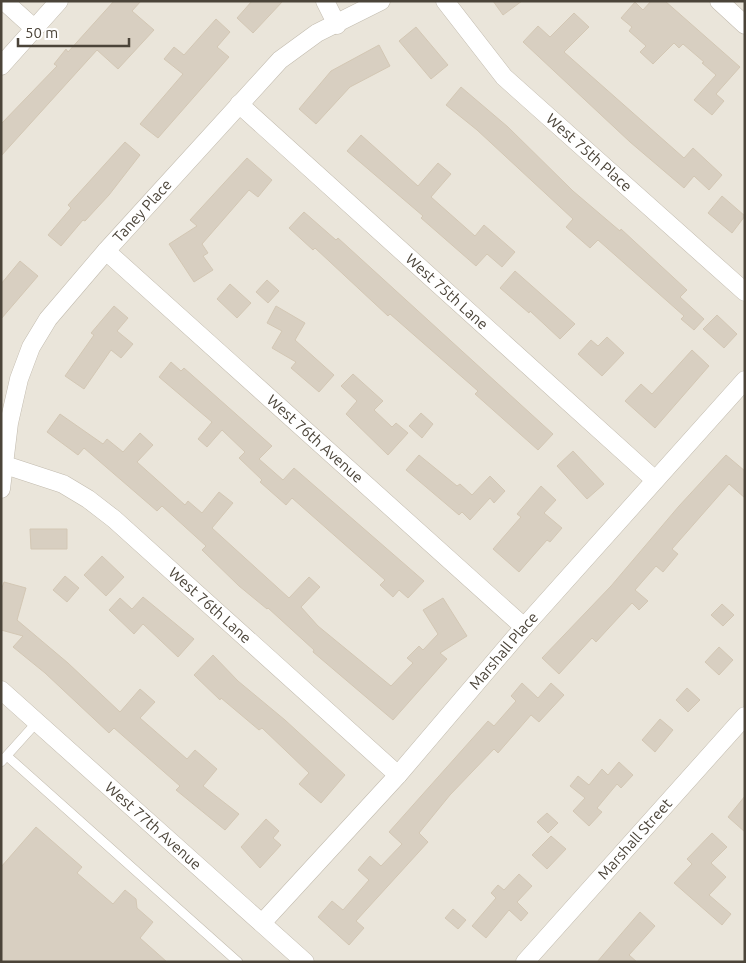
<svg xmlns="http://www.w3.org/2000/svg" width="746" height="963" font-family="Ubuntu,sans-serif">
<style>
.residential{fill:#eae5da}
.building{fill:#d8cfc1;stroke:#d3c7b4}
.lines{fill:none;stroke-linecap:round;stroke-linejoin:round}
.lane-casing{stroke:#c2bbae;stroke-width:10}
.street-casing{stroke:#c2bbae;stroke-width:19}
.lane{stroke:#fff;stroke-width:9}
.street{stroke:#fff;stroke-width:18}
.labels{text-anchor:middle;stroke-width:5;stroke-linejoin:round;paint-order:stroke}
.street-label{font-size:15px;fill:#4b4439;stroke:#fff}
</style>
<rect width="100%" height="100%" fill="#f6f3ec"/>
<path class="residential" d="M1 1H745V962H1Z"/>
<path class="building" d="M114 1H141L132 11 154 30 118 69 97 50 1 156V124L57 66 54 64 66 49 68 52Z
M252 1H283L253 33 237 18Z
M493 1H522L503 15Z
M651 1H665L740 67 716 94 724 101 712 115 694 100 716 75 702 63 704 62 683 44 679 48 674 43 653 64 640 52 646 46 629 31 632 27 621 18 635 2 643 10Z
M574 13 589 27 564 52 684 158 693 148 722 175 709 190 694 176 684 188 630 142 523 42 538 26 550 37Z
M216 19 230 32 217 47 229 57 158 138 140 124 183 74 164 59 174 47 184 55Z
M416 27 448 65 431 79 399 41Z
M379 45 390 66 350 87 316 124 299 109 331 71Z
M461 87 508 127 573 191 620 231 621 229 687 290 680 297 704 319 694 330 681 319 684 316 598 240 590 248 566 227 573 219 477 130 446 105Z
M361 135 418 186 438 163 451 174 431 197 475 236 484 225 515 252 502 267 487 254 476 266 421 218 423 216 347 151Z
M125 142 140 155 109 195 85 221 83 220 61 246 48 235 71 208 68 205Z
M247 158 272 180 258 197 249 190 202 244 208 253 203 256 213 270 194 282 169 244 197 226 190 220Z
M722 196 745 216 732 233 708 213Z
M304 212 336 240 338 238 553 434 538 450 475 394 478 391 390 314 388 316 315 248 313 250 289 228Z
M20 261 38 276 1 319V284Z
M515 271 575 324 560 339 530 311 529 313 500 288Z
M267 280 279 291 268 303 256 292Z
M230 284 251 303 237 318 217 299Z
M114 306 128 318 117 331 133 344 121 358 111 350 84 389 65 376 94 335 91 333Z
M276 306 305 323 295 340 334 375 319 392 291 368 296 362 272 348 282 331 267 323Z
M717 315 737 334 724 348 703 329Z
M607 337 624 353 602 376 578 354 591 340 598 346Z
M692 350 709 366 655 428 625 401 641 384 652 394Z
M171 362 181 371 184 368 272 446 259 459 283 480 294 468 424 581 408 598 399 590 393 597 380 585 385 580 292 498 286 505 260 482 262 480 239 458 245 452 222 430 207 447 198 439 212 422 159 377Z
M353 374 383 401 374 410 392 427 396 423 408 433 388 455 346 414 357 401 341 386Z
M421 413 433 424 422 438 409 426Z
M60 414 103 444 107 439 123 452 140 433 153 445 137 462 185 505 188 501 202 513 219 492 233 503 212 528 289 598 309 577 320 587 301 607 318 626 391 686 413 663 407 658 419 646 423 650 438 634 423 610 443 598 467 636 440 653 447 659 393 720 313 652 314 650 268 608 267 609 239 586 202 550 206 546 162 506 157 511 84 448 78 455 47 432Z
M573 451 604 484 587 499 557 466Z
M419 455 457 486 460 484 472 495 490 476 505 491 494 503 490 498 470 520 462 512 459 515 406 470Z
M726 455 745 471V498L729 484 672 549 678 554 663 572 656 566 635 590 648 601 639 610 632 603 596 642 592 638 559 674 542 658 611 586 679 506Z
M541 486 556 500 544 513 562 528 550 542 547 540 519 572 493 549 521 517 517 514Z
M30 529H67V549H31Z
M102 556 124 577 106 596 84 575Z
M65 576 79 588 67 602 53 590Z
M4 582 26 588 17 620 68 663 120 712 140 689 155 702 140 718 187 759 195 750 217 769 203 786 239 814 225 830 176 790 180 786 114 728 109 733 45 673 13 647 23 636 1 630V591Z
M143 597 194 639 178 657 143 624 134 634 109 610 120 598 132 609Z
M722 604 734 615 723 626 711 615Z
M719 647 733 660 719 675 705 662Z
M213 655 238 681 285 720 345 775 321 803 299 784 309 773 262 728 259 730 221 698 220 700 194 675Z
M522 683 538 698 551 683 564 695 539 722 531 715 498 753 494 749 450 795 419 833 428 842 356 921 364 928 349 945 318 917 332 901 343 910 369 880 358 870 370 856 381 866 402 844 389 832 488 721 494 726 516 701 511 696Z
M687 688 700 700 688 712 676 700Z
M660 719 673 730 655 752 642 740Z
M619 762 633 775 621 788 617 784 597 808 602 812 589 826 573 811 585 798 570 786 578 776 589 785 602 769 608 775Z
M745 796V832L728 817Z
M547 813 558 823 548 833 537 822Z
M266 819 279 831 273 838 281 845 260 868 241 847Z
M36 827 82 867 77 873 113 904 125 890 136 899 137 908 153 922 140 938 167 962H1V867Z
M712 833 727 847 711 863 726 877 709 895 731 914 722 925 674 883 692 864 687 859Z
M551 836 566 849 547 869 532 855Z
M519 874 532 886 517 902 528 913 521 921 509 910 486 938 472 926 496 898 491 893 498 885 504 890Z
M453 909 466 920 458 929 445 918Z
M640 912 655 926 629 955 637 962H597Z"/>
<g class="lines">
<g class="lane-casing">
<path id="lane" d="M7 756 238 962
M1 762 37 722"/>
</g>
<g class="street-casing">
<g id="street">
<path d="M4 1 35 29"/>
<path d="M325 1 337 25"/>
<path id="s1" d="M445 1 504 77 745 292"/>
<path d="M719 1 745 25"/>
<path d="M1 66 59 1"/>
<path id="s2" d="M239 104 655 480"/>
<path id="s3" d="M106 251 524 627"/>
<path id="s4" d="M5 465 63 484 88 499 114 519 398 775"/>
<path id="s5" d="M1 489 9 423 19 379 31 347 48 319 106 251 280 60 317 33 381 1"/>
<path id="s6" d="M1 690 305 962"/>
<path id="s7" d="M262 923 398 775 524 627 745 380"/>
<path id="s8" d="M525 962 745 716"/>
</g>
</g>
<use href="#lane" class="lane"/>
<use href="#street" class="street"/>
</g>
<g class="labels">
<g class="street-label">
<text dy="5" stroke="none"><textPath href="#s1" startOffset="210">West 75th Place</textPath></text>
<text dy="5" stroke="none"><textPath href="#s5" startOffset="322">Taney Place</textPath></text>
<text dy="5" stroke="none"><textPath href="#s2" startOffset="280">West 75th Lane</textPath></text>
<text dy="5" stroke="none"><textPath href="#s3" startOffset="281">West 76th Avenue</textPath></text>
<text dy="5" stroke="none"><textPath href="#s4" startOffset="252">West 76th Lane</textPath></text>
<text dy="5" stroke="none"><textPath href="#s7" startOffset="364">Marshall Place</textPath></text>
<text dy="5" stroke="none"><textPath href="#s6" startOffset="204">West 77th Avenue</textPath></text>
<text dy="5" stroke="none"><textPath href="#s8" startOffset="165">Marshall Street</textPath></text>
</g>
</g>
<rect width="746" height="963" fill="none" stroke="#4b4439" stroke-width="5"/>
<path d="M18 38v8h111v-8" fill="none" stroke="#4b4439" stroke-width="2.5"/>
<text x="25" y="38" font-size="15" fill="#4b4439" stroke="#ffffff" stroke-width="4" paint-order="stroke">50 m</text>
</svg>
